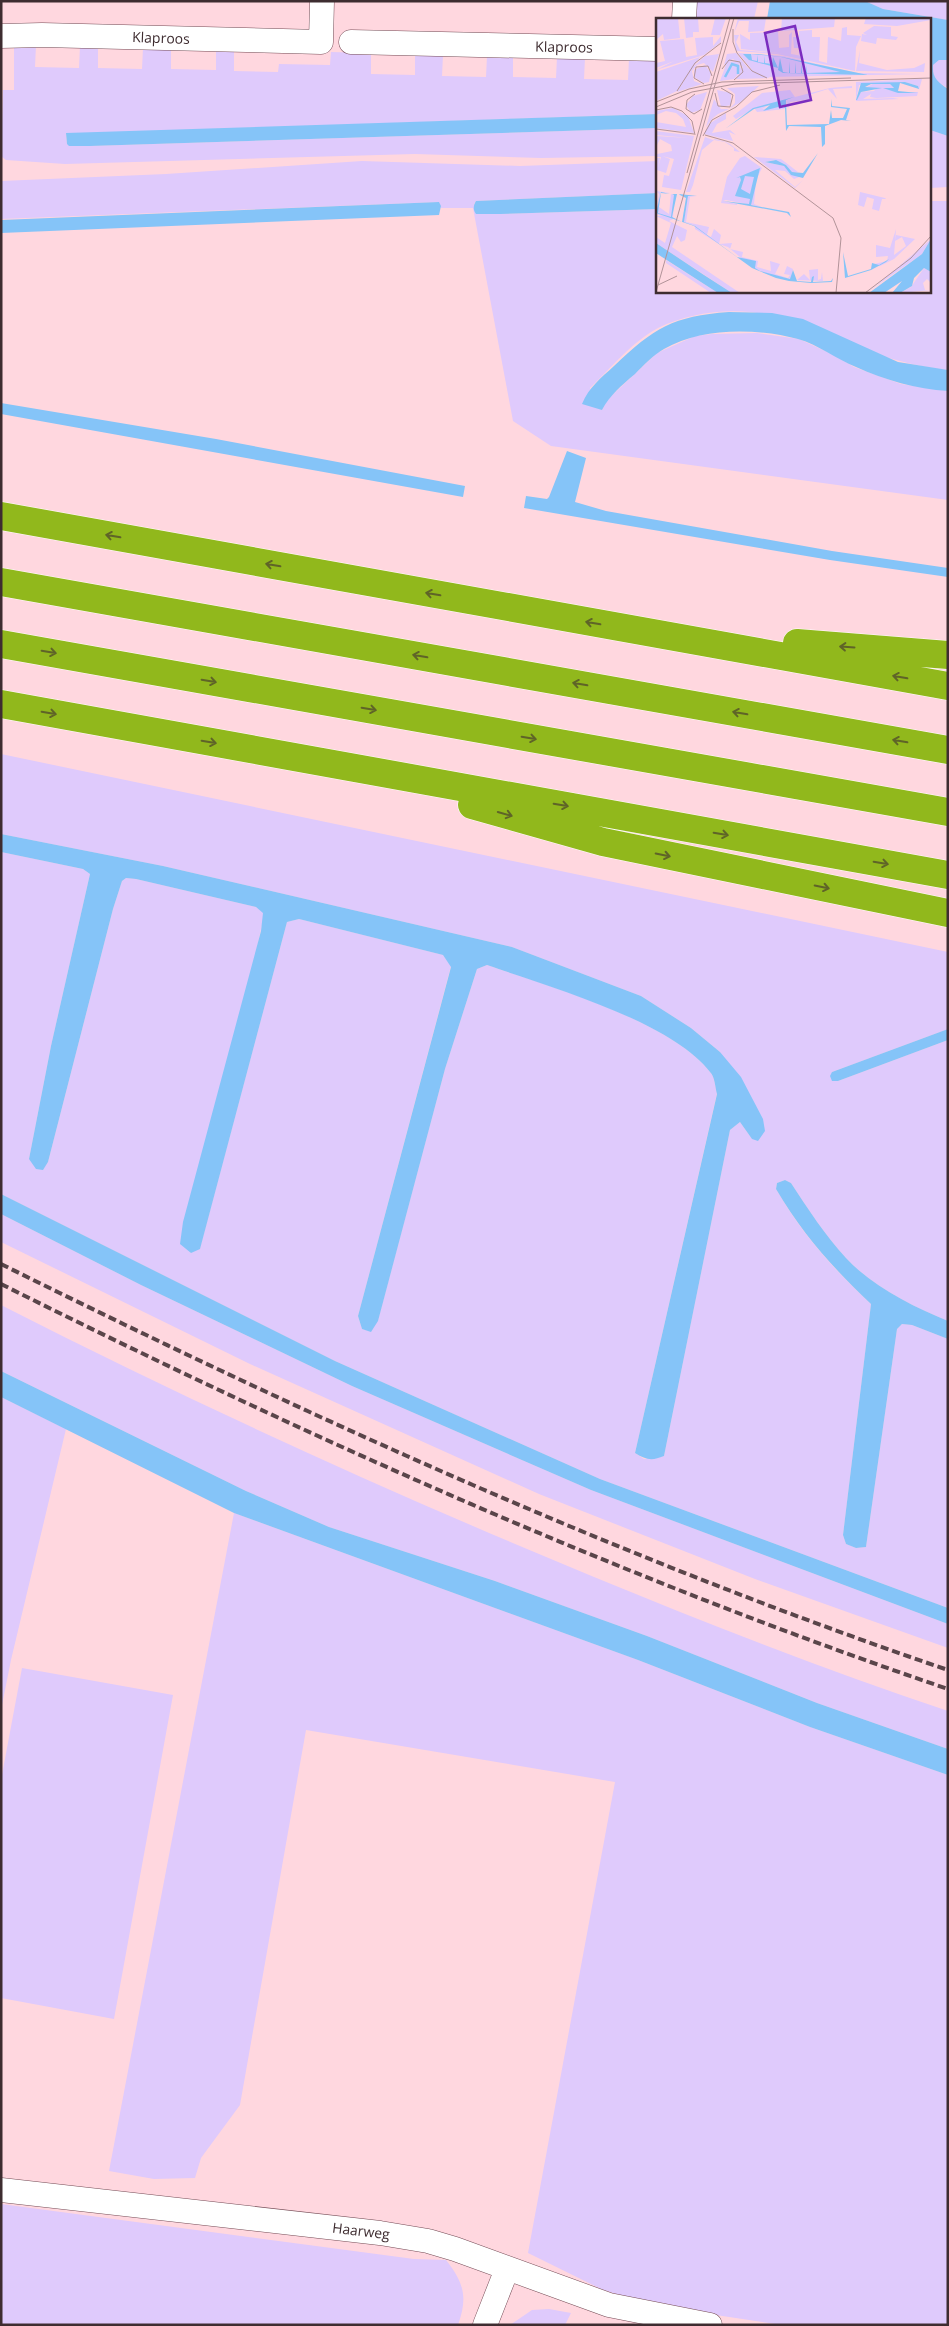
<svg xmlns="http://www.w3.org/2000/svg" width="949" height="2326" font-family="'Open Sans',sans-serif">
<style>
.green{fill:#dfcafc}
.water{fill:#85c4f8}
.lines{fill:none;stroke-linecap:round;stroke-linejoin:round}
.minor-casing{stroke:#754c56;stroke-width:25}
.motorway-casing{stroke:#fff;stroke-width:29}
.minor{stroke:#fff;stroke-width:24}
.motorway{stroke:#91b81c;stroke-width:28}
.rail{stroke:#5a454a;stroke-width:4;stroke-dasharray:8 4;stroke-linecap:butt}
.oneway{stroke:#5f6428}
.labels{text-anchor:middle;stroke-width:4;stroke-linejoin:round;paint-order:stroke}
.street-label{font-size:14px;fill:#3e2c30;stroke:#fff}
.inset-river{fill:none;stroke:#85c4f8;stroke-width:2.5}
.inset-road{fill:none;stroke:#b29399;stroke-width:1}
.view{fill:#7b2cbf;fill-opacity:0.15;stroke:#7b2cbf;stroke-width:2.5}
.inset-edge{fill:none;stroke:#3e2c30;stroke-width:2.5}
</style>
<rect width="100%" height="100%" fill="#ffd7df"/>
<path class="green" d="M695 1H758L754 19H694Z
M865 1H948V20L883 9Z
M14 45H36L35 67 79 68 80 46H98V68L142 69 143 48H171V69L216 70V49H234V71L278 72 279 64 330 65 331 52 371 53V74L415 75V54L443 55 442 76 486 77 487 56H513V77L556 78 557 57 585 58 584 79 628 80 629 59 658 60V114L66 134 67 144 90 146 658 128V156L541 158 415 154 65 164 6 160 1 156 3 90H14Z
M939 60H948V88C937 82 932 78 933 65Z
M930 130 948 136V187L930 188Z
M362 161 520 166 658 161V193L476 201 474 204 500 214 658 209V291H930V201H948V370C896 365 848 343 798 327 784 322 767 314 751 312 720 309 686 314 658 328 632 342 611 368 590 388L602 410 607 400 657 353 695 336 712 334 757 333 799 339 834 355 854 367 901 384 948 391V500L551 446 513 421 473 208H441L439 202 1 219V181L166 174Z
M1 754 948 952V1029L832 1072 838 1081 948 1040V1321C912 1306 873 1287 846 1258 825 1235 808 1209 791 1183L785 1180 777 1183 776 1189C802 1234 833 1269 871 1304L843 1535 846 1544 856 1548 866 1547 897 1329 902 1324 912 1325 948 1339V1608L600 1479 335 1361 1 1194V852L83 869 90 874 51 1046 29 1159 43 1169 48 1162 113 909 122 881 126 878 136 879 256 907 263 912V920L190 1253 200 1248 287 922 299 919 443 955 451 966 358 1316 362 1329 371 1331 378 1320 445 1069 477 969 487 965C548 986 671 1021 710 1072 715 1077 715 1087 717 1093L635 1453 644 1459 664 1456 730 1130 740 1122 752 1139 720 1052 691 1028 641 996 512 947 163 866 1 834Z
M1 1214 141 1285 352 1386 591 1490 948 1624V1648L755 1579 539 1494 250 1364 1 1242Z
M1 1305C195 1404 393 1494 594 1577 711 1625 828 1671 948 1711V1749L817 1703 647 1636 495 1581 329 1527 246 1491 1 1371Z
M1 1397 66 1429 11 1660 1 1710Z
M234 1513 638 1660 810 1727 948 1775V2325H782L696 2312 625 2297 601 2289 528 2253 615 1782 306 1730 240 2105 201 2158 195 2178 154 2179 109 2171Z
M22 1668 173 1695 114 2019 1 1998V1780Z
M1 2204 414 2259 446 2260C464 2283 468 2297 458 2325H1Z
M549 2309 571 2313 565 2325H510L532 2310Z"/>
<path class="water" d="M770 1H865L883 9 948 20V60H939L933 65C932 78 938 82 948 89V136L930 130V19H767Z
M658 114V128L90 146H69L67 144 66 133Z
M658 193V209L500 214H476C473 210 473 206 476 201Z
M439 202 441 206 439 215 1 233V220Z
M729 312 772 313 803 319 898 362 948 370V391C916 389 885 380 856 367 836 359 819 345 798 339 756 328 702 327 664 349 653 355 644 365 635 374 622 385 610 395 602 410L582 404C589 387 601 378 614 366 654 328 673 316 729 312Z
M1 403 216 439 465 486 463 497 1 414Z
M567 451 586 458 575 502 606 511 832 551 948 568V577L830 560 524 508 526 496 547 499 549 497Z
M1 834 163 866 512 947 641 996 691 1028 720 1052 741 1077 763 1119 765 1131 758 1141 752 1139 740 1122 730 1130 664 1456C652 1461 646 1460 635 1453L717 1094C715 1087 715 1077 710 1072 671 1021 547 986 487 965L477 969 445 1069 378 1321 371 1332 362 1329 358 1316 451 967 443 955 299 919 287 922 200 1249 191 1253 180 1244 183 1222 261 931 263 913 256 907 136 879 126 878 122 881 113 909 48 1162 43 1170 36 1169 29 1159 51 1046 90 874 83 869 1 852Z
M948 1029V1040L838 1081H832L830 1076 832 1072Z
M785 1180 791 1183C808 1209 825 1235 846 1258 873 1287 912 1306 948 1321V1339L912 1325 902 1324 897 1329 866 1547 856 1548 846 1544 843 1535 871 1304C833 1268 803 1235 776 1189L777 1183Z
M1 1194 335 1361 600 1479 948 1608V1624L591 1490 352 1386 141 1285 1 1214Z
M1 1371 246 1491 329 1527 495 1581 647 1636 817 1703 948 1749V1775L810 1727 638 1660 234 1513 1 1397Z"/>
<g class="lines">
<g class="minor-casing">
<path id="minor" d="M684 19 685 1
M1 36 42 35 321 42 322 1
M351 42 658 49
M1 2190 380 2233 428 2241 455 2249 609 2305 710 2325
M485 2325 507 2269"/>
</g>
<g class="motorway-casing">
<path id="motorway" d="M1 516 948 686
M1 582 948 750
M797 643 948 655
M1 644 948 812
M1 704 948 875
M472 805 603 842 948 913"/>
</g>
<use href="#minor" class="minor"/>
<use href="#motorway" class="motorway"/>
<path class="rail" d="M1 1264C309 1417 622 1559 948 1670
M1 1284C309 1438 622 1578 948 1689"/>
</g>
<defs><path id="oneway-shaft" d="M-6 0H5M1.5-3L5.5 0L1.5 3" fill="none" stroke-width="1.6" stroke-linecap="round" stroke-linejoin="round" transform="scale(1.25)"/></defs>
<g class="oneway">
<use href="#oneway-shaft" transform="translate(113 536) rotate(-170)"/>
<use href="#oneway-shaft" transform="translate(273 565) rotate(-170)"/>
<use href="#oneway-shaft" transform="translate(433 594) rotate(-170)"/>
<use href="#oneway-shaft" transform="translate(593 623) rotate(-170)"/>
<use href="#oneway-shaft" transform="translate(847 647) rotate(-176)"/>
<use href="#oneway-shaft" transform="translate(49 652) rotate(10)"/>
<use href="#oneway-shaft" transform="translate(420 656) rotate(-170)"/>
<use href="#oneway-shaft" transform="translate(900 677) rotate(-170)"/>
<use href="#oneway-shaft" transform="translate(209 681) rotate(10)"/>
<use href="#oneway-shaft" transform="translate(580 684) rotate(-170)"/>
<use href="#oneway-shaft" transform="translate(369 709) rotate(10)"/>
<use href="#oneway-shaft" transform="translate(49 713) rotate(10)"/>
<use href="#oneway-shaft" transform="translate(740 713) rotate(-170)"/>
<use href="#oneway-shaft" transform="translate(529 738) rotate(10)"/>
<use href="#oneway-shaft" transform="translate(900 741) rotate(-170)"/>
<use href="#oneway-shaft" transform="translate(209 742) rotate(10)"/>
<use href="#oneway-shaft" transform="translate(561 805) rotate(10)"/>
<use href="#oneway-shaft" transform="translate(505 814) rotate(16)"/>
<use href="#oneway-shaft" transform="translate(721 834) rotate(10)"/>
<use href="#oneway-shaft" transform="translate(663 855) rotate(12)"/>
<use href="#oneway-shaft" transform="translate(881 863) rotate(10)"/>
<use href="#oneway-shaft" transform="translate(822 887) rotate(12)"/>
</g>
<g class="labels">
<g class="street-label">
<text transform="translate(161 38) rotate(2)" y="5">Klaproos</text>
<text transform="translate(564 47) rotate(1)" y="5">Klaproos</text>
<text transform="translate(361 2231) rotate(7)" y="5">Haarweg</text>
</g>
</g>
<g transform="translate(656 18)">
<rect width="275" height="275" fill="#ffd7df"/>
<path d="M0 0H22L24 20 8 22 7 16 0 22ZM28 0H42L43 14H37V19L30 20ZM59 0H70L64 17H55ZM82 0H110L108 13 92 14 93 3H83L78 15ZM126 0H179L178 9 125 13ZM210 0H275V2L241 8 208 6ZM218 8 235 9V18L242 19 240 22 221 20 220 26 205 23 206 16 211 17 207 15ZM191 9V17L205 18 200 29 199 53 121 36 80 33 78 17H83L80 24 84 32 131 36 85 31 84 16 94 22V15L122 14 123 30 133 29V17L136 14 135 36 146 38 143 37V30H138L137 19H143V13L156 12V19H164L163 43 171 45 172 19 185 23 186 10ZM65 18V24L48 37 0 52 18 43 0 50V45L9 43 4 23 28 21 30 39 41 37 39 20 57 19V28ZM204 32 203 45 231 52 258 50 269 45 268 54 200 53ZM80 35 92 50 114 60 80 61 87 49 77 41 68 47 71 36ZM82 35 127 38 201 55 266 56 111 59 97 53ZM63 36 57 54 48 45 41 47 36 53 38 63 46 66 21 74 37 49 49 38ZM44 39 21 73 0 83V54ZM81 43 86 52 78 61 64 63 71 44ZM49 47 55 55 53 64 48 65 38 59V52ZM266 61 263 72 262 68 249 64 203 67 200 82 205 74 218 73 220 71 209 70 217 66H234L242 75 262 74 261 78 220 80 214 79 215 76 207 81 237 80 243 81 200 83V64ZM103 68 85 84 71 92 62 96 57 100 50 109 58 81 65 91H73L79 85V76L71 70ZM196 68V70L177 71 181 81 172 71 153 77 154 81 134 84 132 91 130 81 128 87 115 86 106 91 127 88 129 91 101 94 99 91 108 87 95 92 80 101 77 98 106 75 134 72 139 79 174 70ZM61 72 75 75V87L65 89ZM51 74 44 92 35 95 30 87 37 78ZM17 90 32 98 38 115 0 110V104L30 109 27 101 20 95 10 93 0 97V93ZM70 95V101L61 106 56 115 74 112 80 117 73 114 77 123 48 116 53 106ZM0 113 38 118 25 172 6 169 8 157 13 158 18 141 6 138 14 141 10 155 1 152 0 156V140H4L2 150 5 139H0L1 136 16 133 15 127 4 121 0 129V118L33 120 0 117ZM49 119 57 122 59 121 70 124 74 126 84 134 78 133V130L69 124 58 122 46 132 37 167 34 174H30ZM89 138 106 150 100 162 98 186 106 189 70 182 67 183 81 186V187L65 185 71 159 84 140ZM98 139 125 141 142 154H136L130 147 118 142 109 144 128 148 136 157 146 158 138 161 129 153 119 152 139 169 147 162 139 170ZM0 173 14 175H4L3 189 13 196 15 176 18 177 17 201 13 203 31 212 29 222 25 224 21 218 16 229 84 275H76L0 225V219L9 225 15 205 0 198H6L0 196 3 176ZM200 173 229 180 230 181H226L223 193 216 191 218 181 211 179 208 189 202 187 204 174ZM32 178 41 179H34L30 204 53 209 51 217 55 219 58 211 65 217 63 226 76 225 74 231 87 234 86 239 102 243 101 249 115 253 114 243 124 246 119 256 132 260 134 257 128 256 131 248 137 251 135 261 114 257 97 250 72 229 63 226 39 211V208L28 204ZM240 211 238 237 250 228 246 219 239 223 240 217 259 221 238 241 224 248 218 246 231 243 232 238 220 239V227L234 230ZM275 221 266 236 210 275 221 267ZM10 242 62 275H55L10 245ZM268 250 275 254V265L271 261 267 265 269 272H275L244 275 255 269ZM162 251V262L165 261 166 254 167 263 141 262 148 256 154 262 153 252Z" fill="#dfcafc"/>
<path d="M87 36H102L126 39 212 57 127 55 122 52 124 40 127 54 133 55 134 43V55H139L140 44V55H145V45L146 55H150L151 47V55L184 54 125 39 95 36 96 42 101 43 102 37V44L108 45V38L109 45 116 46 117 39 122 50 93 42ZM249 64 262 68 263 71 244 65 242 73 262 75H242L227 70H238L234 66H215L209 69 226 70 205 74 201 82H206H200L205 65ZM138 79 130 82 131 107 173 106 175 92 176 100H187L191 91 175 89V81L176 88 194 90 190 102 195 103 185 102 169 108V126L166 129 165 109 133 108 130 113 129 90 126 88 107 93 114 87 98 91 69 111 97 90ZM162 135 147 160 135 157 128 148 109 144 120 142 130 147 136 154 147 155ZM104 150 95 187 133 194 135 199 131 195 67 183 93 186 94 181 79 178 85 162 84 159 80 160ZM89 158 98 159 94 176 85 171ZM5 174 14 176 5 175 2 195 15 199 18 177 16 176H21L16 199 26 204 30 180 24 177 23 176 41 178H32L28 204 39 208 81 239 100 243 99 250 104 253 134 261 137 252 141 263 155 264 156 259 158 258 157 264 175 263 177 260 176 264 155 265 133 263 120 260 96 250 38 208 0 195ZM275 221V254L268 250 258 260 256 268 244 275H236L246 263 228 275H213L266 236ZM0 225 48 257 76 275H62L6 239 0 235ZM187 234 192 258 215 251 216 245 223 247 233 241 230 244 215 252 189 260Z" fill="#85c4f8" fill-rule="evenodd"/>
<path class="inset-river" d="M69 59 76 46 82 48V56"/>
<path class="inset-road" d="M77 11V24L81 35 96 53 111 60M66 51 73 42 84 44 87 54 78 62M48 66 38 60 40 49 52 48 56 58M21 73 39 45 65 25M59 75 62 88 74 89 77 77 65 70M39 76 31 82 30 91 38 96 46 91M0 84 33 71 66 64 195 60M0 89 36 74 79 66 275 60M0 92 15 89 26 93 36 103 39 117M0 111 38 116M49 117 77 125 177 200 185 220 180 275M47 118 56 102 80 89 96 74 124 67M31 155 74 0M2 267 21 258M0 274 78 0M209 275 255 240 275 218"/>
<path class="view" d="M139 8 155 82 124 89 109 15Z"/>
<rect width="275" height="275" class="inset-edge"/>
</g>
<rect width="949" height="2326" fill="none" stroke="#3e2c30" stroke-width="5"/>
</svg>
